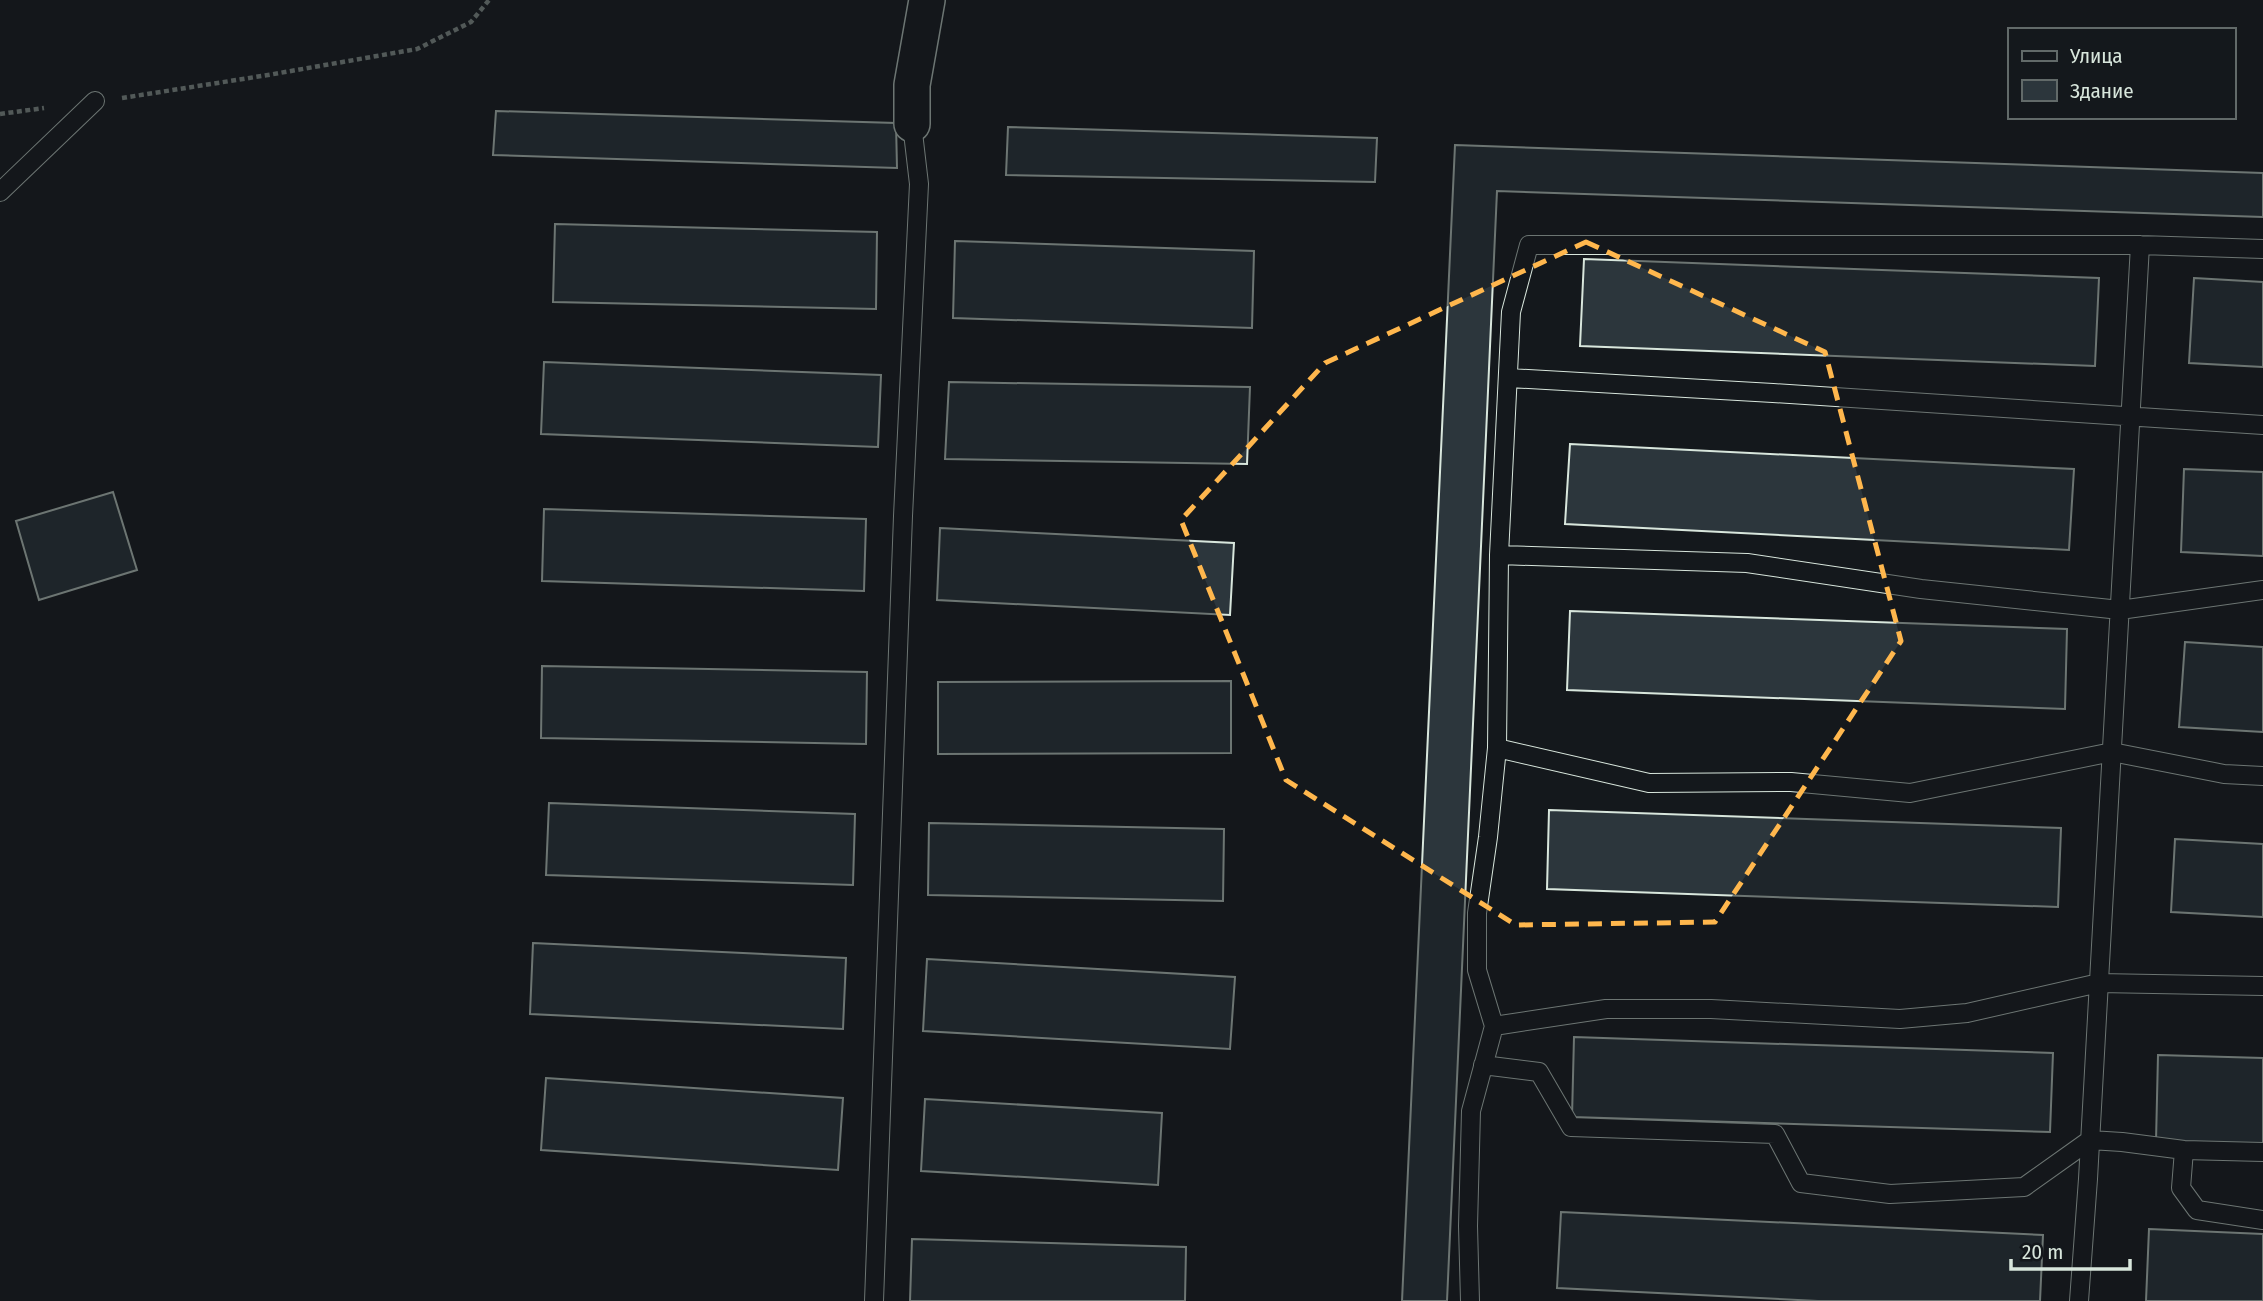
<svg xmlns="http://www.w3.org/2000/svg" width="2263" height="1301" font-family="'Fira Sans Condensed',sans-serif">
<style>
.building{fill:#2c363c;stroke:#d8e6dc;stroke-width:2}
.lines{fill:none;stroke-linecap:round;stroke-linejoin:round}
.lane-casing{stroke:#d8e6dc;stroke-width:20}
.street-casing{stroke:#d8e6dc;stroke-width:38}
.path{stroke:#9da8a2;stroke-width:4.5;stroke-dasharray:5 3.5;stroke-linecap:butt}
.lane{stroke:#14181c;stroke-width:18}
.street{stroke:#14181c;stroke-width:35}
.marked{fill:none;stroke:#ffb74d;stroke-width:5;stroke-dasharray:14 9;stroke-linejoin:round}
</style>
<rect width="100%" height="100%" fill="#14181c"/>
<path class="building" d="M496 111 896 123 897 168 493 155Z
M1008 127 1377 138 1375 182 1006 175Z
M1455 145 2263 173V217L1497 191 1447 1301H1402Z
M555 224 877 232 876 309 553 302Z
M955 241 1254 251 1252 328 953 318Z
M1584 259 2099 278 2095 366 1580 346Z
M2194 278 2263 282V367L2189 363Z
M544 362 881 375 878 447 541 434Z
M949 382 1250 387 1247 464 945 459Z
M1570 444 2074 469 2069 550 1565 524Z
M2184 469 2263 472V556L2181 552Z
M113 492 137 570 39 600 16 521Z
M544 509 866 519 864 591 542 581Z
M940 528 1234 543 1230 615 937 600Z
M1570 611 2067 629 2065 709 1567 690Z
M2185 642 2263 647V732L2179 727Z
M542 666 867 672 866 744 541 738Z
M1231 681V753L938 754V682Z
M549 803 855 814 853 885 546 875Z
M1549 810 2061 828 2058 907 1547 889Z
M929 823 1224 829 1223 901 928 895Z
M2175 839 2263 844V917L2171 912Z
M533 943 846 958 843 1029 530 1014Z
M927 959 1235 977 1230 1049 923 1031Z
M1574 1037 2053 1053 2050 1132 1572 1117Z
M2158 1055 2263 1058V1144L2156 1141Z
M546 1078 843 1098 838 1170 541 1150Z
M925 1099 1162 1113 1158 1185 921 1171Z
M1561 1212 2043 1235 2040 1301H1818L1557 1288Z
M2149 1229 2263 1234V1301H2146Z
M912 1239 1186 1247 1185 1301H910Z"/>
<g class="lines">
<g class="lane-casing">
<path id="lane" d="M0 192 95 101
M1509 378 1773 393 2263 425
M1499 555 1747 563 1921 589 2120 610 2263 590
M1497 748 1649 783 1791 782 1910 793 2112 752 2224 774 2263 776
M1494 1026 1606 1009H1711L1900 1019 1967 1013 2099 983 2263 986
M1483 1065 1539 1072 1571 1127 1775 1134 1801 1183 1890 1194 2024 1187 2090 1140 2122 1142 2184 1150 2263 1152
M2184 1150 2181 1188 2197 1210 2263 1220
M874 1301 903 516 919 184 912 124
M1470 1301 1468 1226 1471 1111 1494 1026 1477 970V913L1488 837 1497 748 1499 555 1511 312 1529 245H2140L2263 249
M2079 1301 2088 1179 2140 245"/>
</g>
<g class="street-casing">
<path id="street" d="M912 124V85L927 0"/>
</g>
<path class="path" d="M122 98 268 75 417 49 471 22 489 0
M0 114 44 108"/>
<use href="#lane" class="lane"/>
<use href="#street" class="street"/>
</g>
<path d="M0 0H2263V1301H0ZM1586 242 1825 352 1901 641 1715 922 1516 925 1286 780 1181 520 1325 363Z" fill="#14181c" fill-opacity=".55" fill-rule="evenodd"/>
<path class="marked" d="M1586 242 1825 352 1901 641 1715 922 1516 925 1286 780 1181 520 1325 363Z"/>
<rect x="2008" y="28" width="228" height="91" fill="#14181c" stroke="#626a69" stroke-width="2"/>
<rect x="2022" y="51" width="35" height="10" fill="#14181c" stroke="#626a69" stroke-width="2"/>
<text x="2070" y="63" font-size="21" fill="#d8e6dc">Улица</text>
<rect x="2022" y="80" width="35" height="21" fill="#2c363c" stroke="#626a69" stroke-width="2"/>
<text x="2070" y="98" font-size="21" fill="#d8e6dc">Здание</text>
<path d="M2011 1259v10h119v-10" fill="none" stroke="#d8e6dc" stroke-width="3.5"/>
<text x="2022" y="1259" font-size="21" fill="#d8e6dc" stroke="#14181c" stroke-width="5" paint-order="stroke">20 m</text>
</svg>
